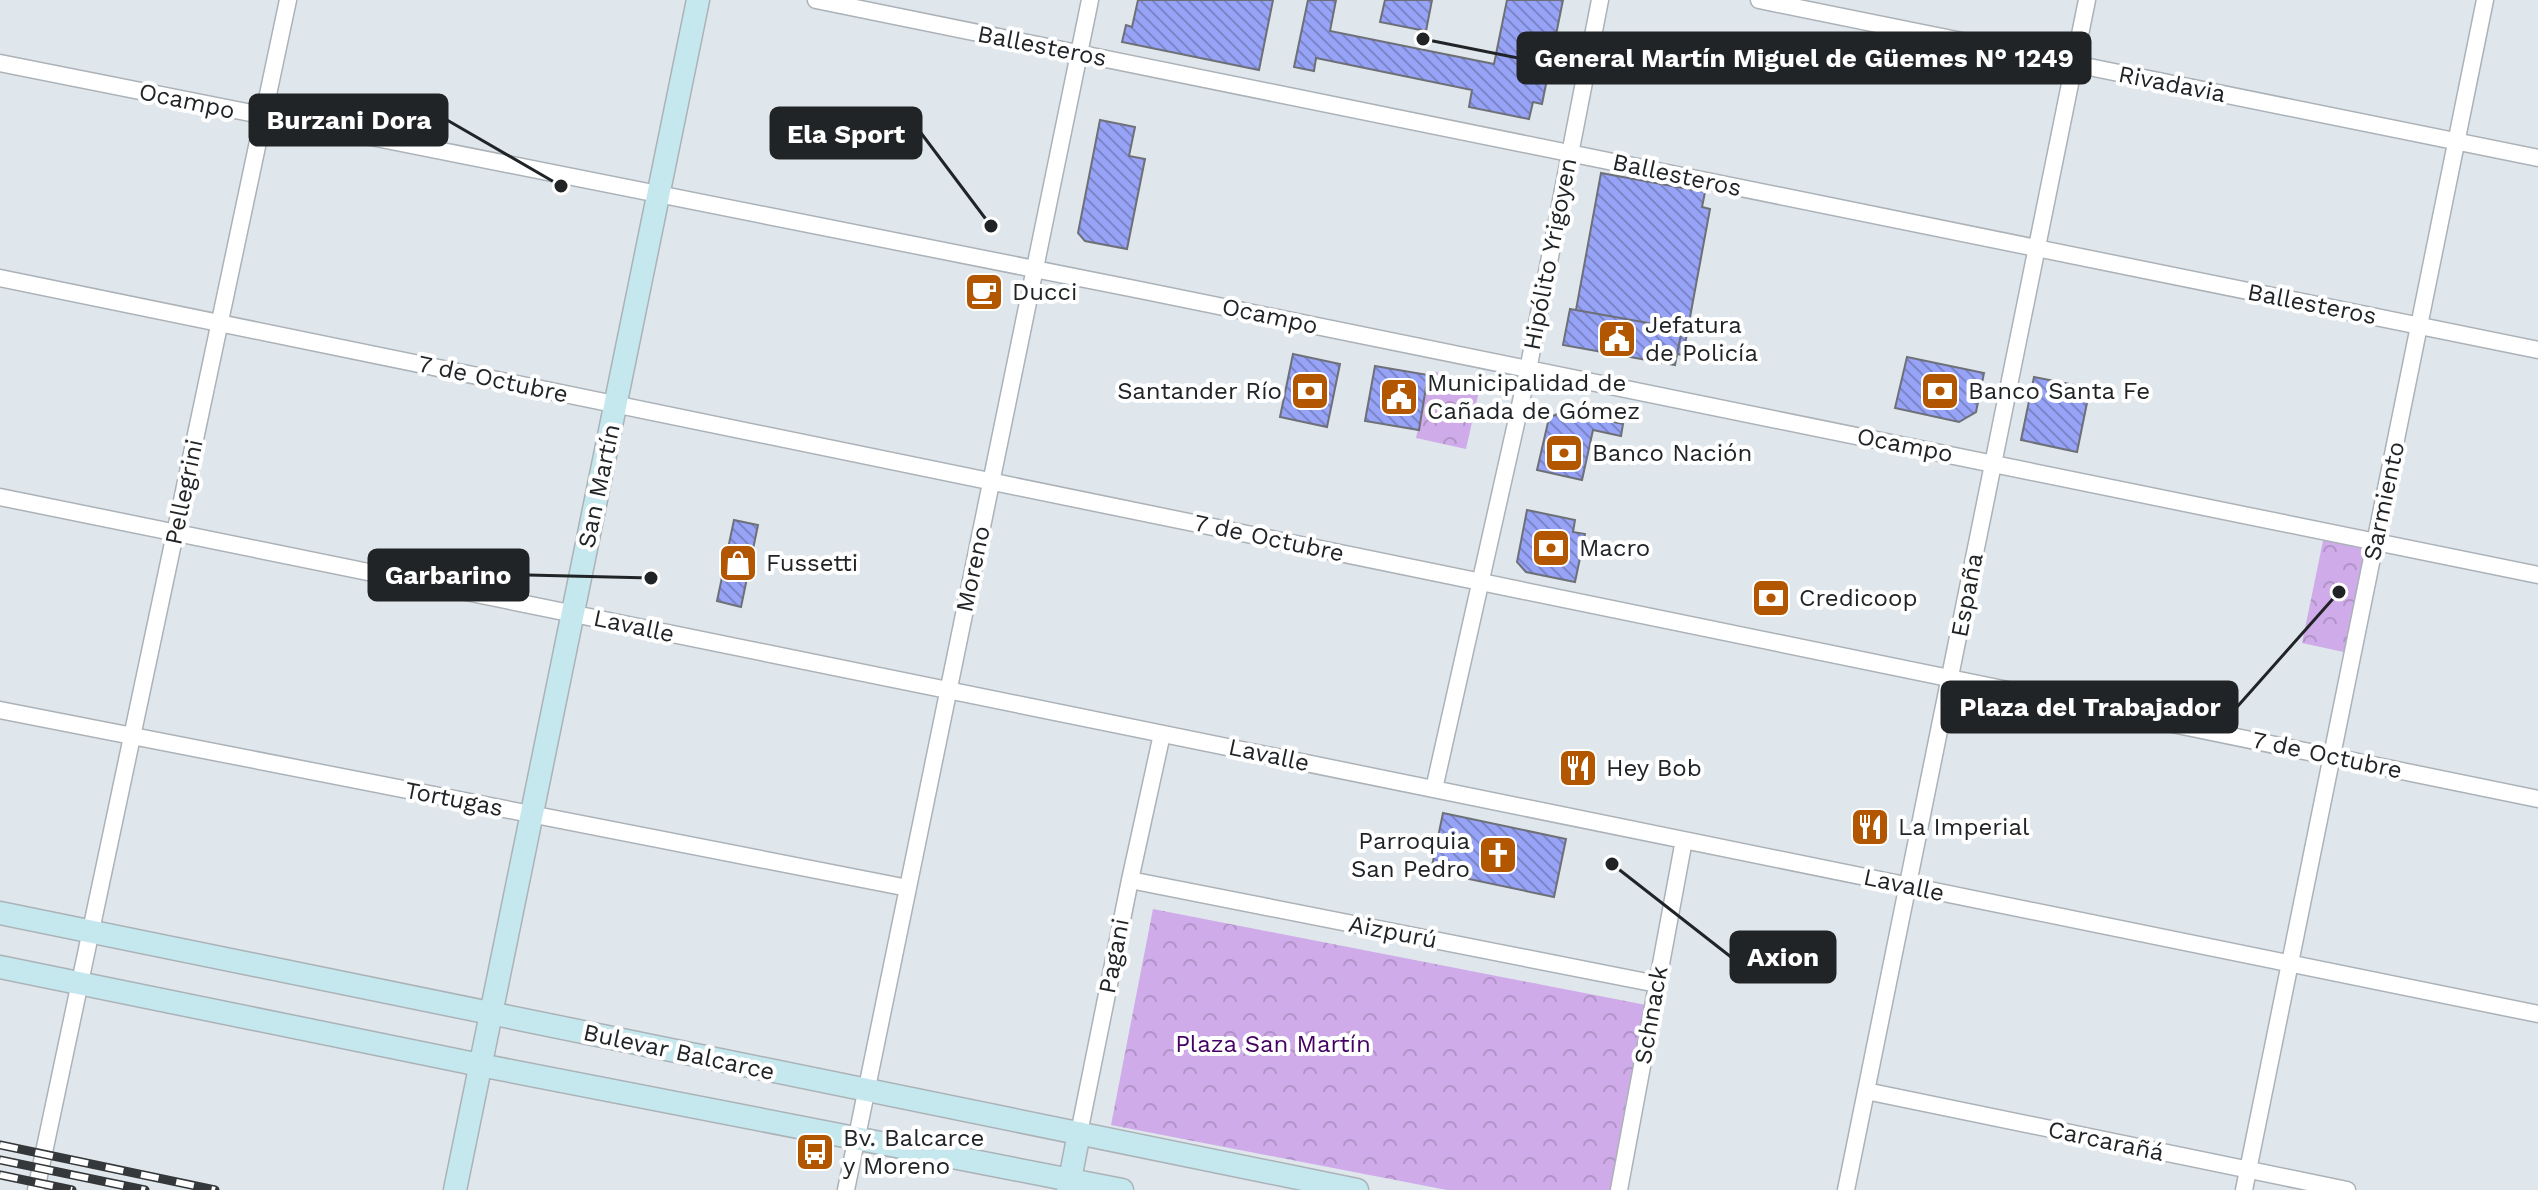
<svg xmlns="http://www.w3.org/2000/svg" width="2538" height="1190" font-family="'Work Sans',sans-serif">
<style>
.forest{fill:url(#forest-crowns)}
.building{fill:url(#building-back-hatch);stroke:#6e7077;stroke-width:2}
.lines{fill:none;stroke-linecap:round;stroke-linejoin:round}
.street-casing{stroke:#abb2b8;stroke-width:19}
.secondary-casing{stroke:#abb2b8;stroke-width:25}
.street{stroke:#fff;stroke-width:16}
.secondary{stroke:#c4e8ed;stroke-width:22}
.rail-casing{stroke:#35383a;stroke-width:9}
.rail{stroke:#fff;stroke-width:6;stroke-dasharray:18;stroke-linecap:butt}
.labels{text-anchor:middle;stroke-width:8;stroke-linejoin:round;paint-order:stroke}
.street-label{font-size:24px;fill:#212426;stroke:#fff}
.poi-label{font-size:24px;fill:#212426;stroke:#fff;text-anchor:start}
.park-label{font-size:24px;fill:#440063;stroke:#fff}
.leader{fill:none;stroke:#212426;stroke-width:3}
.callout-dot{fill:#212426;stroke:#fff;stroke-width:3}
.callout{fill:#212426;stroke:#212426;stroke-width:3}
.callout-label{font-size:26px;text-anchor:middle;font-weight:bold;fill:#fff}
</style>
<defs>
<pattern id="forest-crowns" width="20" height="18" patternUnits="userSpaceOnUse" patternTransform="scale(2)"><rect width="20" height="18" fill="#cfabe9"/><path d="M2 6a3 3 0 1 1 6 0M12 15a3 3 0 1 1 6 0" fill="none" stroke="#b193c8"/></pattern>
<pattern id="building-back-hatch" width="6" height="6" patternUnits="userSpaceOnUse" patternTransform="scale(2)"><rect width="6" height="6" fill="#97a3f7"/><path d="M-1 5l2 2M0 0l6 6M5-1l2 2" fill="none" stroke="#7b85c8"/></pattern>
</defs>
<rect width="100%" height="100%" fill="#dfe6ec"/>
<path class="forest" d="M1431 371 1481 382 1466 449 1416 438Z
M2325 531 2376 542 2353 654 2302 643Z
M1153 909 1646 1005 1610 1190H1447L1111 1125Z"/>
<path class="building" d="M1138 0H1273L1259 70 1122 42 1126 25 1132 27Z
M1308 0H1336L1330 31 1494 64 1507 0H1563L1542 104 1533 102 1529 119 1469 107 1472 90 1316 58 1314 71 1294 67Z
M1385 0H1432L1426 31 1380 22Z
M1100 120 1135 127 1129 156 1145 159 1127 249 1085 241 1078 233Z
M1601 173 1705 192 1702 207 1710 209 1683 355 1677 354 1682 329 1576 310Z
M1570 309 1682 329 1675 365 1563 345Z
M1293 354 1340 364 1327 427 1280 417Z
M1907 357 1984 373 1976 412 1959 422 1895 408Z
M1375 366 1428 375 1419 430 1365 421Z
M2034 377 2090 388 2077 452 2021 440Z
M1563 411 1623 424 1621 436 1593 430 1582 480 1537 470 1549 418Z
M1527 510 1575 520 1573 532 1585 534 1575 582 1526 572 1517 562Z
M734 520 758 525 741 607 717 601Z
M1443 813 1566 839 1554 897 1431 871Z"/>
<g class="lines">
<g class="street-casing">
<path id="street" d="M816 0 2538 350
M1759 0 2538 158
M0 63 1140 290 2538 575
M0 278 2538 799
M0 497 2538 1014
M0 710 908 888
M1434 789 1528 370 1600 0
M1130 880 1657 984
M1866 1091 2347 1190
M1079 1133 1130 880 1162 734
M36 1190 288 0
M846 1190 1090 0
M1619 1190 1684 840
M1846 1190 2087 0
M2244 1190 2485 0"/>
</g>
<g class="secondary-casing">
<path id="secondary" d="M0 913 1357 1190
M0 967 480 1065 1122 1190
M455 1190 698 0
M1068 1190 1079 1133"/>
</g>
<use href="#street" class="street"/>
<use href="#secondary" class="secondary"/>
<g class="rail-casing">
<path id="rail" d="M0 1145 215 1190
M0 1160 145 1190
M0 1175 72 1190"/>
</g>
<use href="#rail" class="rail"/>
</g>
<defs>
<g id="cafe-square" transform="scale(2)"><rect x="-9" y="-9" width="18" height="18" rx="4" fill="#b35600" stroke="#fff"/><path d="M-5.5-4.5H6V0H3Q3 3.5 0 3.5H-2.5Q-5.5 3.5-5.5 0ZM3-3.2v2h1.7v-2ZM-6 4.5H4V6H-6Z" fill="#fff"/></g>
<g id="civic-square" transform="scale(2)"><rect x="-9" y="-9" width="18" height="18" rx="4" fill="#b35600" stroke="#fff"/><path d="M-.6-6.5H3V-4.5H.6V-3L4-1V1h2V6H-6V1h2V-1L-.6-3ZM-1.2 2.5V6h2.4V2.5Z" fill="#fff"/></g>
<g id="bank-square" transform="scale(2)"><rect x="-9" y="-9" width="18" height="18" rx="4" fill="#b35600" stroke="#fff"/><path d="M-6-4H6V4H-6ZM0-2.3a2.3 2.3 0 1 0 0 4.6a2.3 2.3 0 1 0 0-4.6Z" fill="#fff"/></g>
<g id="shop-square" transform="scale(2)"><rect x="-9" y="-9" width="18" height="18" rx="4" fill="#b35600" stroke="#fff"/><path d="M-5-2.5h2.3a2.7 3.5 0 0 1 5.4 0H5L5.5 6h-11ZM-1.5-2.5h3a1.5 2.3 0 0 0-3 0Z" fill="#fff"/></g>
<g id="restaurant-square" transform="scale(2)"><rect x="-9" y="-9" width="18" height="18" rx="4" fill="#b35600" stroke="#fff"/><path d="M-5-6h1v4h1v-4h1v4h1v-4h1v5L-1.5 .5V6h-2V.5L-5-1ZM5-6V6H3V1.5H1.5Q1.5-4 5-6Z" fill="#fff"/></g>
<g id="church-square" transform="scale(2)"><rect x="-9" y="-9" width="18" height="18" rx="4" fill="#b35600" stroke="#fff"/><path d="M-1.2-6h2.4v3.5h3.3v2.4h-3.3V6h-2.4V-.1h-3.3v-2.4h3.3Z" fill="#fff"/></g>
<g id="bus-square" transform="scale(2)"><rect x="-9" y="-9" width="18" height="18" rx="4" fill="#b35600" stroke="#fff"/><path d="M-5-6H5V4H4V6H2V4H-2V6H-4V4H-5ZM-3.5-4V0h7V-4ZM-3.5 1.2v1.5H-2V1.2ZM2 1.2v1.5H3.5V1.2Z" fill="#fff"/></g>
</defs>
<g fill-rule="evenodd">
<use href="#cafe-square" x="984" y="292"/>
<use href="#civic-square" x="1617" y="339"/>
<use href="#bank-square" x="1310" y="391"/>
<use href="#bank-square" x="1940" y="391"/>
<use href="#civic-square" x="1399" y="397"/>
<use href="#bank-square" x="1564" y="453"/>
<use href="#bank-square" x="1551" y="548"/>
<use href="#shop-square" x="738" y="563"/>
<use href="#bank-square" x="1771" y="598"/>
<use href="#restaurant-square" x="1578" y="768"/>
<use href="#restaurant-square" x="1870" y="827"/>
<use href="#church-square" x="1498" y="855"/>
<use href="#bus-square" x="815" y="1152"/>
</g>
<g class="labels">
<g class="street-label">
<text transform="translate(1042 46) rotate(11)" y="8">Ballesteros</text>
<text transform="translate(2172 84) rotate(11)" y="8">Rivadavia</text>
<text transform="translate(187 101) rotate(12)" y="8">Ocampo</text>
<text transform="translate(1677 175) rotate(12)" y="8">Ballesteros</text>
<text transform="translate(1550 254) rotate(-79)" y="8">Hipólito Yrigoyen</text>
<text transform="translate(2312 304) rotate(11)" y="8">Ballesteros</text>
<text transform="translate(1270 316) rotate(12)" y="8">Ocampo</text>
<text transform="translate(493 379) rotate(12)" y="8">7 de Octubre</text>
<text transform="translate(1905 445) rotate(11)" y="8">Ocampo</text>
<text transform="translate(599 486) rotate(-78)" y="8">San Martín</text>
<text transform="translate(184 492) rotate(-78)" y="8">Pellegrini</text>
<text transform="translate(2384 501) rotate(-78)" y="8">Sarmiento</text>
<text transform="translate(1269 538) rotate(12)" y="8">7 de Octubre</text>
<text transform="translate(973 569) rotate(-78)" y="8">Moreno</text>
<text transform="translate(1967 595) rotate(-79)" y="8">España</text>
<text transform="translate(634 626) rotate(12)" y="8">Lavalle</text>
<text transform="translate(1269 755) rotate(12)" y="8">Lavalle</text>
<text transform="translate(2327 755) rotate(12)" y="8">7 de Octubre</text>
<text transform="translate(454 799) rotate(11)" y="8">Tortugas</text>
<text transform="translate(1904 885) rotate(12)" y="8">Lavalle</text>
<text transform="translate(1393 932) rotate(11)" y="8">Aizpurú</text>
<text transform="translate(1114 956) rotate(-79)" y="8">Pagani</text>
<text transform="translate(1651 1015) rotate(-80)" y="8">Schnack</text>
<text transform="translate(679 1052) rotate(12)" y="8">Bulevar Balcarce</text>
<text transform="translate(2106 1141) rotate(12)" y="8">Carcarañá</text>
</g>
<g class="poi-label">
<text x="1012" y="300">Ducci</text>
<text x="1645" y="333">Jefatura<tspan x="1645" dy="28">de Policía</tspan></text>
<text x="1427" y="391">Municipalidad de<tspan x="1427" dy="28">Cañada de Gómez</tspan></text>
<text x="1282" y="399" text-anchor="end">Santander Río</text>
<text x="1968" y="399">Banco Santa Fe</text>
<text x="1592" y="461">Banco Nación</text>
<text x="1579" y="556">Macro</text>
<text x="766" y="571">Fussetti</text>
<text x="1799" y="606">Credicoop</text>
<text x="1606" y="776">Hey Bob</text>
<text x="1898" y="835">La Imperial</text>
<text x="1470" y="849" text-anchor="end">Parroquia<tspan x="1470" dy="28">San Pedro</tspan></text>
<text x="843" y="1146">Bv. Balcarce<tspan x="843" dy="28">y Moreno</tspan></text>
</g>
<g class="park-label">
<text x="1273" y="1052">Plaza San Martín</text>
</g>
</g>
<path class="leader" d="M1423 39L1518 58M561 186L447 120M991 226L921 133M651 578L528 575M2339 592L2237 707M1612 864L1731 957"/>
<g class="callout-dot">
<circle cx="1423" cy="39" r="8"/>
<circle cx="561" cy="186" r="8"/>
<circle cx="991" cy="226" r="8"/>
<circle cx="651" cy="578" r="8"/>
<circle cx="2339" cy="592" r="8"/>
<circle cx="1612" cy="864" r="8"/>
</g>
<g class="callout">
<rect x="1518" y="33" width="572" height="50" rx="8"/>
<rect x="250" y="95" width="197" height="50" rx="8"/>
<rect x="771" y="108" width="150" height="50" rx="8"/>
<rect x="369" y="550" width="159" height="50" rx="8"/>
<rect x="1942" y="682" width="295" height="50" rx="8"/>
<rect x="1731" y="932" width="104" height="50" rx="8"/>
</g>
<g class="callout-label">
<text x="1804" y="67">General Martín Miguel de Güemes N° 1249</text>
<text x="349" y="129">Burzani Dora</text>
<text x="846" y="143">Ela Sport</text>
<text x="448" y="584">Garbarino</text>
<text x="2090" y="716">Plaza del Trabajador</text>
<text x="1783" y="966">Axion</text>
</g>
</svg>
